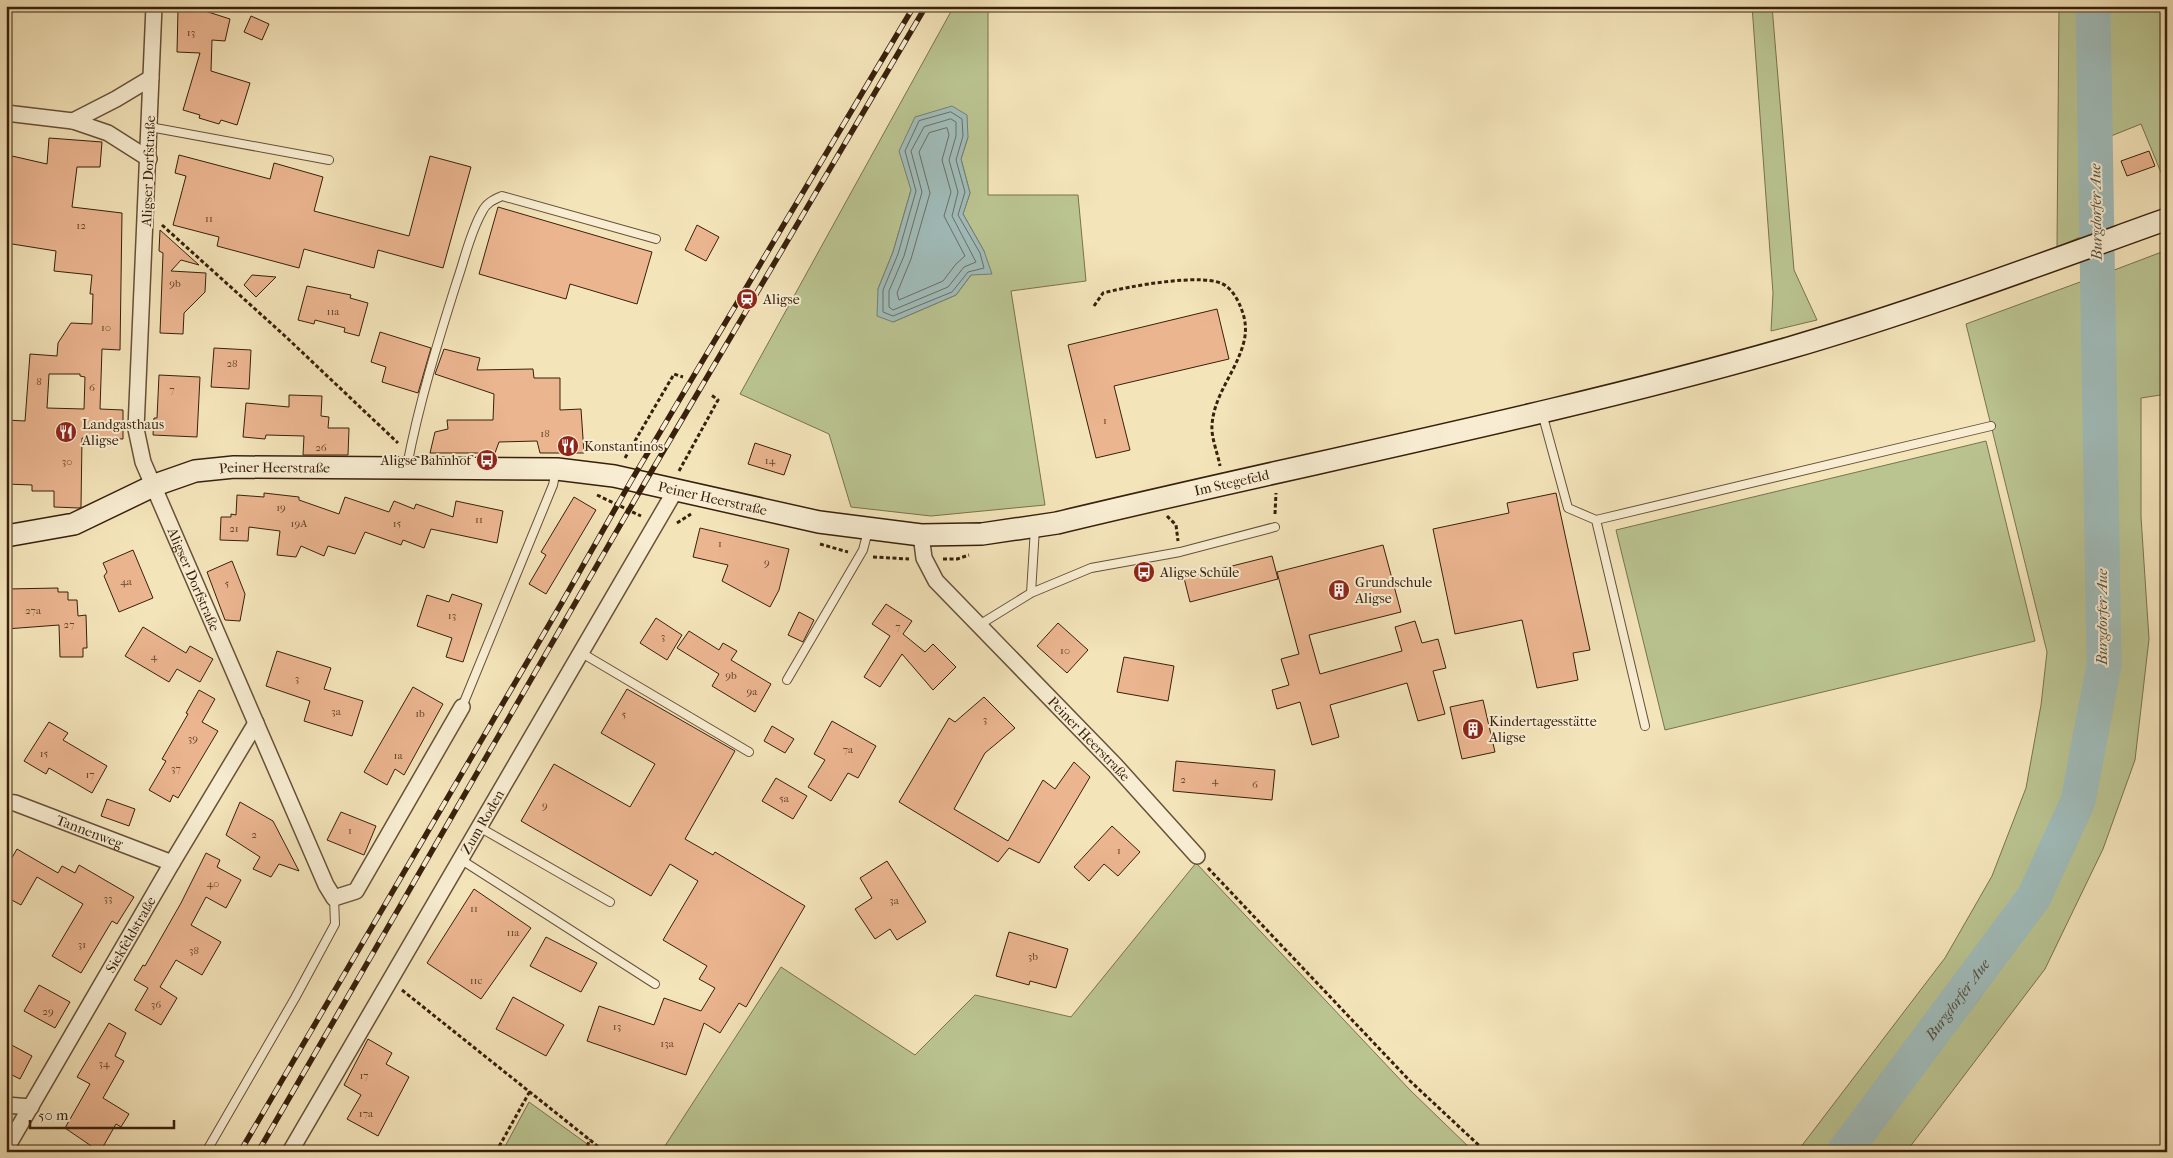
<svg xmlns="http://www.w3.org/2000/svg" width="2173" height="1158" font-family="'IM FELL French Canon',serif">
<style>
.green{fill:#bac491;stroke:#79724e;fill-rule:evenodd}
.water{fill:#a0bcba;stroke:#767e74}
.lines{fill:none;stroke-linecap:round;stroke-linejoin:round}
.shore{stroke:#6c6e62;stroke-width:1}
.river{stroke:#a0bcba;stroke-width:35}
.building{fill:#ebb590;stroke:#38200b;fill-rule:evenodd}
.lane-casing{stroke:#675137;stroke-width:10}
.street-casing{stroke:#675137;stroke-width:18}
.secondary-casing{stroke:#38200b;stroke-width:24}
.path{stroke:#38200b;stroke-width:3;stroke-dasharray:4 2.5;stroke-linecap:butt}
.lane{stroke:#f8edd2;stroke-width:8}
.street{stroke:#f8edd2;stroke-width:15}
.secondary{stroke:#f8edd2;stroke-width:21}
.rail-casing{stroke:#38200b;stroke-width:5.5}
.rail{stroke:#f8edd2;stroke-width:4;stroke-dasharray:11;stroke-linecap:butt}
.labels{text-anchor:middle;stroke-width:4;stroke-linejoin:round;paint-order:stroke}
.number-label{font-size:11px;fill:#65452c}
.street-label{font-size:14px;fill:#38200b;stroke:#f8edd2}
.poi-label{font-size:14px;fill:#38200b;stroke:#f8edd2;text-anchor:start}
.water-label{font-size:15px;font-style:italic;fill:#574f40;stroke:#f8edd2}
</style>
<rect width="100%" height="100%" fill="#f4e4ba"/>
<filter id="stains"><feTurbulence type="fractalNoise" baseFrequency=".004" numOctaves="4"/><feColorMatrix values="0 0 0 0 .2 0 0 0 0 .09 0 0 0 0 .02 0 0 0 .5 -.17"/></filter>
<radialGradient id="worn" r=".72"><stop offset=".6" stop-color="#630" stop-opacity="0"/><stop offset="1" stop-color="#630" stop-opacity=".3"/></radialGradient>
<path class="green" d="M954 6H988V195H1078L1086 281 1011 291 1045 505 931 516 851 507 829 434 740 394ZM968 137 961 159 970 193 963 214 984 251 971 275 956 295 893 322 878 289 893 252 911 190Z
M1752 6H1772L1794 270 1817 320 1771 331 1773 293Z
M2059 6H2087L2090 233 2057 247Z
M2102 6H2167V187L2141 124 2106 138Z
M2167 250V394L2141 398V517L2149 639 2135 760 2103 849 2045 969 1906 1152H1860L1980 998 2039 904 2083 809 2095 763 2110 668 2112 611 2109 272Z
M2091 278 2097 662 2074 797 2030 896 1964 991 1843 1152H1797L1945 958 1992 876 2026 788 2041 705 2047 652 1966 324Z
M1986 441 2035 641 1665 730 1616 530Z
M1196 863 1410 1090 1474 1152H661L781 967 915 1055 975 995 1071 1017Z
M529 1102 597 1151 598 1152H502Z"/>
<path class="water" d="M952 106 967 115 968 137 961 159 970 193 963 214 984 251 992 274 971 275 956 295 893 322 877 316 878 289 893 252 911 190 899 151 915 117Z"/>
<g class="lines">
<path class="shore" d="M951 112 962 119 963 136 956 160 965 192 958 215 980 253 984 268 968 272 952 292 893 316 883 312V290L898 254 916 191 905 151 919 121Z
M951 119 956 122V136L949 160 958 192 952 216 976 262 964 267 948 287 893 310 889 307V291L904 256 922 192 911 151 924 127Z
M947 128 949 135 942 160 951 192 944 216 965 256 956 264 943 281 899 300 897 293 911 259 930 193 919 152 929 133Z"/>
<path class="river" id="s1" d="M1844 1152 2034 897 2078 801 2104 665 2093 6"/>
</g>
<path class="building" d="M178 10 205 11 230 19 225 41 212 40 211 71 250 83 237 125 221 120 219 124 199 118 200 115 183 110 200 53 177 52Z
M251 16 269 24 262 40 244 32Z
M49 138 102 142 100 167H77L72 207 122 213 120 350 102 349 100 409 123 410V439L82 438 81 507 79 508 54 507V491H32V485L6 484V420L25 421 30 354 57 356 58 343 71 323 92 324 93 294H90L92 275 54 271 56 251 6 243V205L12 156 47 164ZM49 374H80V376L85 377 84 409 47 408Z
M2149 151 2155 166 2127 176 2121 161Z
M179 155 270 179 274 163 323 177 314 211 409 236 430 156 471 167 443 268 378 250 374 268 304 249 299 268 217 246 219 237 173 225 186 176 175 173Z
M498 207 652 252 637 304 570 284 566 299 479 274Z
M697 225 719 237 706 261 685 250Z
M160 230 199 265 181 260 171 271 206 273 205 292 184 313 183 334 160 333 163 253 159 251Z
M252 275 276 277 256 297 244 285Z
M307 286 351 295 350 298 368 303 359 336 344 332 345 328 315 320 314 324 298 320Z
M1217 309 1229 359 1114 386 1130 450 1096 458 1068 345Z
M380 332 431 348 418 393 382 382 386 367 371 362Z
M214 348 251 350 249 389 211 387Z
M444 349 480 358 477 370 533 369 534 378H560V410L581 409 584 453H540L537 441 499 442 495 453H430L435 432 448 429 447 420H493L494 394 435 374Z
M159 375 200 377 197 437 153 435 154 418H157Z
M289 395 322 396 321 416 329 417 328 428H349L348 455H303L304 436 266 435 265 439 243 437 246 403 289 407Z
M755 443 791 455 784 475 748 464Z
M264 493 299 497V500L339 514 345 497 389 512 394 501 414 509 416 504 453 517 456 501 503 511 497 543 431 529 424 548 403 540 401 545 365 532 355 554 328 546 324 556 301 546 296 557 277 555 280 531 249 527 248 541 220 540 221 517H231V514L236 515 237 495 264 497Z
M1556 493 1590 650 1573 653 1578 680 1537 688 1522 620 1455 634 1433 529 1509 513 1507 503Z
M574 497 596 510 546 594 529 584 546 555 541 552Z
M700 528 789 549 779 590 770 607 722 581 728 565 693 557Z
M1383 545 1401 612 1309 635 1320 674 1402 651 1395 627 1415 621 1422 643 1438 639 1446 668 1433 671 1445 714 1418 721 1407 683 1330 705 1339 737 1312 745 1300 702 1277 709 1272 690 1289 685 1281 659 1299 654 1277 572Z
M133 550 153 598 119 612 104 576 107 572 103 563Z
M1272 556 1278 579 1190 602 1184 578Z
M232 561 245 594 240 621 225 620 207 572Z
M58 588V592H68V600H77L78 616 86 615 87 648H83V657H60L59 625 6 629V589Z
M452 594 482 604 463 662 446 657 452 638 417 626 427 595 449 602Z
M886 604 912 621 903 634 925 652 933 644 956 667 933 690 902 654 880 687 864 677 890 636 872 624Z
M799 612 814 620 803 642 788 635Z
M656 618 682 635 667 660 640 643Z
M1058 623 1088 650 1067 673 1037 646Z
M143 627 186 653 190 646 213 659 200 682 177 669 169 682 125 656Z
M689 631 719 650 723 643 737 651 731 660 771 684 755 712 712 686 719 674 677 648Z
M277 651 331 668 324 689 363 701 352 736 304 721 310 701 266 686Z
M1124 657 1174 666 1168 701 1117 692Z
M413 687 443 704 404 775 395 769 387 785 364 772Z
M627 689 735 751 685 839 713 855 715 852 805 906 746 1007 739 1003 720 1033 704 1023 686 1075 587 1041 599 1006 654 1025 664 998 701 1011 715 988 699 979 707 966 663 940 698 881 670 864 651 896 521 821 554 764 630 807 655 764 601 733Z
M199 690 215 699 202 722 218 731 178 798 173 795 170 802 149 790 166 761 162 759 188 714 186 713Z
M984 697 1015 728 985 753 954 809 1008 841 1043 780 1055 789 1074 762 1090 777 1039 863 1009 848 998 862 899 802 949 718 955 722Z
M1483 700 1495 752 1462 759 1450 707Z
M832 721 876 746 858 778 848 773 831 801 808 787 825 760 814 754Z
M49 722 68 733 63 740 107 766 92 793 49 768 46 774 24 761Z
M772 726 794 739 785 753 764 741Z
M1176 761 1275 770 1272 800 1173 791Z
M776 778 807 796 793 819 762 801Z
M107 799 135 809 129 826 101 816Z
M240 802 273 821 299 871 279 864 271 877 253 869 260 857 226 835Z
M341 812 376 826 364 855 327 840Z
M1112 826 1140 852 1118 876 1104 864 1089 881 1074 867Z
M17 849 58 873 62 866 75 873 79 865 134 897 117 924 112 921 81 973 52 956 83 904 37 877 21 905 6 897V868Z
M206 853 220 860 217 867 241 880 226 908 206 897 191 925 221 942 202 975 176 960 160 987 177 998 161 1025 135 1010 148 988 134 980 143 965 145 966 181 903Z
M887 861 926 922 897 940 890 929 875 939 855 909 872 898 860 878Z
M474 889 531 928 481 999 427 963Z
M1009 932 1068 949 1056 988 1030 981 1029 985 996 976Z
M546 937 597 963 581 992 530 966Z
M39 985 70 1002 55 1028 24 1011Z
M513 997 564 1025 546 1056 496 1029Z
M109 1023 126 1033 115 1056 124 1061 103 1098 129 1114 121 1127 116 1124 100 1152 65 1128 90 1084 77 1077Z
M368 1039 392 1053 386 1064 409 1077 378 1136 347 1119 361 1095 344 1085Z
M6 1042 32 1056 20 1079 6 1072Z"/>
<g class="lines">
<g class="lane-casing">
<path id="lane" d="M150 127 329 160
M1542 413 1568 508 1596 520 1645 726
M407 466C419 403 438 341 457 281 465 258 470 233 482 212 486 203 493 200 502 196L656 239
M1596 520 1991 426
M1031 593 1035 528
M979 625 1031 593 1091 568 1180 552 1275 527
M580 652 749 752
M787 680 863 550 868 531
M462 707 553 485 556 470
M479 827 610 902
M460 859 655 984
M206 1152 295 998 335 924 334 898"/>
</g>
<g class="street-casing">
<g id="street">
<path id="s2" d="M154 6 136 429 143 462 326 885 334 898 356 891 462 707"/>
<path d="M6 113 73 121 108 133 149 159"/>
<path d="M73 121 116 99 151 78"/>
<path id="s3" d="M921 535 924 558 936 581 1115 765 1197 856"/>
<path id="s4" d="M6 802 15 803 172 863"/>
<path d="M6 1105 31 1107"/>
<path id="s5" d="M6 1149 172 863 256 723"/>
<path id="s6" d="M290 1152 675 491"/>
</g>
</g>
<g class="secondary-casing">
<g id="secondary">
<path id="s7" d="M6 536 74 524 155 485 195 471 234 467 557 469 614 476 819 522 921 535 982 534 1057 523C1301 464 1548 417 1789 348 1916 311 2042 264 2167 219"/>
</g>
</g>
<path class="path" d="M162 225 285 336 398 443
M1094 306 1103 293C1126 287 1208 271 1226 286 1233 291 1238 300 1241 308 1246 320 1247 332 1243 345 1235 373 1214 395 1212 425 1211 438 1218 454 1220 466
M625 458 674 374 683 377
M679 471 718 400 710 394
M597 495 641 516
M1275 514 1276 493
M1167 516 1176 525 1178 541
M677 523 691 514
M820 544 848 552
M873 557 909 559
M943 559H957L969 555
M1208 868 1409 1080 1486 1152
M402 990 605 1152
M496 1152 530 1091
M585 1152 590 1139"/>
<use href="#lane" class="lane"/>
<use href="#street" class="street"/>
<use href="#secondary" class="secondary"/>
<g class="rail-casing">
<path id="rail" d="M240 1152 560 606 631 481 914 6
M258 1152 644 484 926 6"/>
</g>
<use href="#rail" class="rail"/>
</g>
<defs>
<g id="station-disc" transform="scale(1.125)"><circle r="9.5" fill="#8f2418" stroke="#f8edd2"/><path d="M-3-6H3Q5-6 5-4V2Q5 4 3 4L4.5 6H3L1.5 4h-3L-3 6H-4.5L-3 4Q-5 4-5 2V-4Q-5-6-3-6ZM-3.5-4v3h7v-3ZM-3.5 1v1.5H-2V1ZM2 1v1.5H3.5V1Z" fill="#fff"/></g>
<g id="restaurant-disc" transform="scale(1.125)"><circle r="9.5" fill="#8f2418" stroke="#f8edd2"/><path d="M-5-6h1v4h1v-4h1v4h1v-4h1v5L-1.5 .5V6h-2V.5L-5-1ZM5-6V6H3V1.5H1.5Q1.5-4 5-6Z" fill="#fff"/></g>
<g id="bus-disc" transform="scale(1.125)"><circle r="9.5" fill="#8f2418" stroke="#f8edd2"/><path d="M-5-6H5V4H4V6H2V4H-2V6H-4V4H-5ZM-3.5-4V0h7V-4ZM-3.5 1.2v1.5H-2V1.2ZM2 1.2v1.5H3.5V1.2Z" fill="#fff"/></g>
<g id="building-disc" transform="scale(1.125)"><circle r="9.5" fill="#8f2418" stroke="#f8edd2"/><path d="M-4-6H4V6H1V3H-1V6H-4ZM-2.5-4.3h1.7v1.8h-1.7ZM.8-4.3h1.7v1.8H.8ZM-2.5-1h1.7V.8h-1.7ZM.8-1h1.7V.8H.8Z" fill="#fff"/></g>
</defs>
<g fill-rule="evenodd">
<use href="#station-disc" x="747" y="299"/>
<use href="#restaurant-disc" x="66" y="432"/>
<use href="#restaurant-disc" x="568" y="446"/>
<use href="#bus-disc" x="487" y="460"/>
<use href="#bus-disc" x="1144" y="572"/>
<use href="#building-disc" x="1339" y="590"/>
<use href="#building-disc" x="1473" y="729"/>
</g>
<g class="labels">
<g class="number-label">
<text x="191" y="36">13</text>
<text x="209" y="222">11</text>
<text x="81" y="229">12</text>
<text x="175" y="287">9b</text>
<text x="333" y="315">11a</text>
<text x="106" y="331">10</text>
<text x="232" y="367">28</text>
<text x="39" y="385">8</text>
<text x="92" y="391">6</text>
<text x="172" y="393">7</text>
<text x="1105" y="424">1</text>
<text x="545" y="437">18</text>
<text x="321" y="451">26</text>
<text x="770" y="464">14</text>
<text x="67" y="465">30</text>
<text x="281" y="511">19</text>
<text x="479" y="523">11</text>
<text x="299" y="527">19A</text>
<text x="397" y="527">15</text>
<text x="234" y="532">21</text>
<text x="720" y="547">1</text>
<text x="767" y="566">9</text>
<text x="126" y="585">4a</text>
<text x="227" y="587">5</text>
<text x="33" y="614">27a</text>
<text x="452" y="619">13</text>
<text x="69" y="628">27</text>
<text x="898" y="630">7</text>
<text x="663" y="640">3</text>
<text x="1065" y="654">10</text>
<text x="154" y="660">4</text>
<text x="731" y="679">9b</text>
<text x="297" y="682">3</text>
<text x="752" y="695">9a</text>
<text x="336" y="715">3a</text>
<text x="420" y="717">1b</text>
<text x="624" y="718">5</text>
<text x="985" y="723">3</text>
<text x="193" y="742">39</text>
<text x="848" y="753">7a</text>
<text x="44" y="757">15</text>
<text x="398" y="759">1a</text>
<text x="176" y="772">37</text>
<text x="90" y="778">17</text>
<text x="1183" y="783">2</text>
<text x="1215" y="784">4</text>
<text x="1255" y="788">6</text>
<text x="784" y="802">5a</text>
<text x="545" y="809">9</text>
<text x="350" y="834">1</text>
<text x="254" y="838">2</text>
<text x="1119" y="854">1</text>
<text x="213" y="887">40</text>
<text x="108" y="902">33</text>
<text x="894" y="904">3a</text>
<text x="474" y="912">11</text>
<text x="513" y="936">11a</text>
<text x="82" y="948">31</text>
<text x="194" y="954">38</text>
<text x="1033" y="960">3b</text>
<text x="476" y="984">11c</text>
<text x="156" y="1008">36</text>
<text x="48" y="1015">29</text>
<text x="617" y="1030">13</text>
<text x="667" y="1047">13a</text>
<text x="104" y="1067">34</text>
<text x="364" y="1079">17</text>
<text x="366" y="1117">17a</text>
</g>
<g class="street-label">
<text transform="translate(148 171) rotate(-88)" y="5">Aligser Dorfstraße</text>
<text dy="5" stroke="none"><textPath href="#s7" startOffset="281">Peiner Heerstraße</textPath></text>
<text dy="5" stroke="none"><textPath href="#s7" startOffset="1250">Im Stegefeld</textPath></text>
<text dy="5" stroke="none"><textPath href="#s7" startOffset="722">Peiner Heerstraße</textPath></text>
<text dy="5" stroke="none"><textPath href="#s2" startOffset="585">Aligser Dorfstraße</textPath></text>
<text dy="5" stroke="none"><textPath href="#s3" startOffset="269">Peiner Heerstraße</textPath></text>
<text dy="5" stroke="none"><textPath href="#s6" startOffset="382">Zum Roden</textPath></text>
<text dy="5" stroke="none"><textPath href="#s4" startOffset="89">Tannenweg</textPath></text>
<text dy="5" stroke="none"><textPath href="#s5" startOffset="248">Siekfeldstraße</textPath></text>
</g>
<g class="poi-label">
<text x="763" y="304">Aligse</text>
<text x="82" y="429">Landgasthaus<tspan x="82" dy="16">Aligse</tspan></text>
<text x="584" y="451">Konstantinos</text>
<text x="471" y="465" text-anchor="end">Aligse Bahnhof</text>
<text x="1160" y="577">Aligse Schule</text>
<text x="1355" y="587">Grundschule<tspan x="1355" dy="16">Aligse</tspan></text>
<text x="1489" y="726">Kindertagesstätte<tspan x="1489" dy="16">Aligse</tspan></text>
</g>
<g class="water-label">
<text transform="translate(2096 212) rotate(-91)" y="5">Burgdorfer Aue</text>
<text transform="translate(2102 617) rotate(-90)" y="5">Burgdorfer Aue</text>
<text dy="5" stroke="none"><textPath href="#s1" startOffset="190">Burgdorfer Aue</textPath></text>
</g>
</g>
<rect width="2173" height="1158" fill="none" stroke="#f4e4ba" stroke-width="25"/>
<rect x="8" y="8" width="2158" height="1143" fill="none" stroke="#38200b" stroke-width="2.5"/>
<rect x="12" y="12" width="2148" height="1133" fill="none" stroke="#38200b"/>
<path d="M30 1120v8h144v-8" fill="none" stroke="#38200b" stroke-width="2.5"/>
<text x="38" y="1120" font-size="15" fill="#38200b" stroke="#f8edd2" stroke-width="4" paint-order="stroke">50 m</text>
<rect width="100%" height="100%" filter="url(#stains)"/>
<rect width="100%" height="100%" fill="url(#worn)"/>
</svg>
